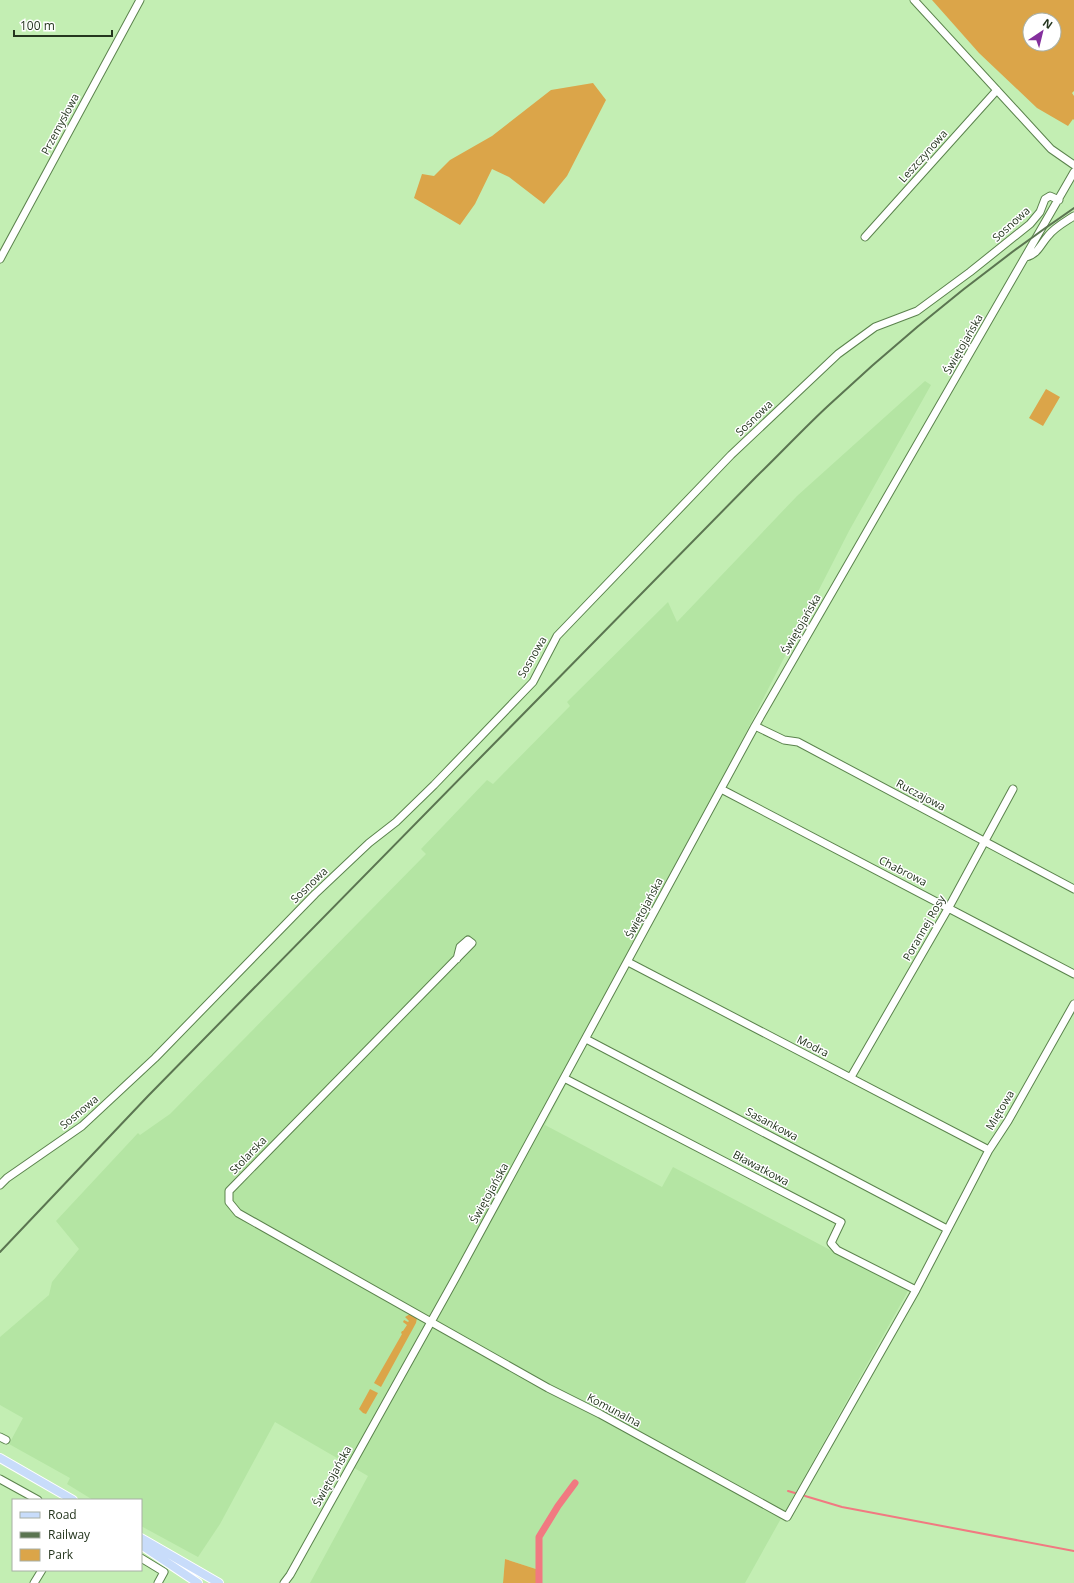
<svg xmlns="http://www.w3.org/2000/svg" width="1074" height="1583" font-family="'Open Sans',sans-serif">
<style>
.built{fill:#b4e5a3}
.green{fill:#dba549;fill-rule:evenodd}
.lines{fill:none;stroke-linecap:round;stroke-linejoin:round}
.stream{stroke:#f17981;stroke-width:2}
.canal{stroke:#f17981;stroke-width:7}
.minor-casing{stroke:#5b834d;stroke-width:9}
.major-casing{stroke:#fff;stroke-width:10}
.minor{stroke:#fff;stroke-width:7}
.major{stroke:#c8dcfa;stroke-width:8}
.rail{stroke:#5b7551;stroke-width:2}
.labels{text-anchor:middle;stroke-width:3;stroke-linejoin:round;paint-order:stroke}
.street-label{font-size:11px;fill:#25361f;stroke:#fff}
</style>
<rect width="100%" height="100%" fill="#c3eeb3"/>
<path class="built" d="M925 381 931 385 849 531 545 1125 662 1187 673 1167 908 1291 745 1583H541L539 1570 505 1559 503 1583H310L368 1476 275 1422 220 1524 198 1557 141 1526V1500H93L67 1484 70 1478 9 1444 23 1418 0 1405V1337L49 1295 52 1282 79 1249 56 1221 138 1133 140 1135 170 1114 426 854 421 849 487 780 493 784 570 706 567 702 668 602 677 622 797 496Z"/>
<path class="green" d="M932 0H1074V91L1072 93 1074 96V120L1073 119 1068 126 1037 108 979 53ZM1030 20H1054V44H1030Z
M593 83 606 100 567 176 544 204 509 177 492 169 475 204 460 225 414 198 422 174 434 176 450 160 492 136 551 90Z
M1046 389 1060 397 1043 426 1029 418Z
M410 1314 417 1318 416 1323 381 1387 374 1383 402 1334 401 1333 402 1331H403L407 1325 403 1322 404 1320 408 1322 409 1321 405 1317Z
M370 1389 378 1393 366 1414 363 1413 359 1409Z
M505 1559 539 1570 541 1583H503Z"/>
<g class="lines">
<path class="stream" d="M788 1491 795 1493
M805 1496 842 1507 1074 1551"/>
<path class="canal" d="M539 1583V1537L558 1506 575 1483"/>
<g class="minor-casing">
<path id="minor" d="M914 0 1051 149 1074 165
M865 237 997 90
M1026 257C1038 254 1040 245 1048 236 1055 227 1065 222 1074 216
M0 259 140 0
M755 726 784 740 798 742 1074 889
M721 789 1074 974
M457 959 460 947 468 940 472 943 229 1191V1202L238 1213 548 1388 600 1414 787 1517 916 1290 989 1150 1008 1121 1074 1004
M628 962 989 1150
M586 1039 947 1229
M851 1077 949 907 1013 789
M564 1078 841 1222 831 1243 837 1250 916 1290
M0 1185 7 1178 82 1126 155 1058 315 894 369 843 396 822 434 785 533 682 557 636 731 455 838 354 875 327 917 311 970 272 1030 224 1040 212 1045 199 1050 196 1059 200
M0 1437 6 1440
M0 1479 38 1500
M141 1558 164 1572 158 1583
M34 1583 42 1570
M284 1583 290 1575 456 1277 755 726 1074 172"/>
</g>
<g class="major-casing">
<path id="major" d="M0 1458 73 1500
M141 1538 219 1583
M141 1545 198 1583"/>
</g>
<use href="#minor" class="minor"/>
<use href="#major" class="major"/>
<path class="rail" d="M0 1252 148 1096 756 477C781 453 804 428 829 405 906 333 988 267 1074 208"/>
</g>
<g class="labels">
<g class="street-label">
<text transform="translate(60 124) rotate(-62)" y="4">Przemysłowa</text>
<text transform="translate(923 156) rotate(-48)" y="4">Leszczynowa</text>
<text transform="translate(1011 224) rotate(-42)" y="4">Sosnowa</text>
<text transform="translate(963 344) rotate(-60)" y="4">Świętojańska</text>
<text transform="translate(754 418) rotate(-44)" y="4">Sosnowa</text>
<text transform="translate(801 624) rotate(-60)" y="4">Świętojańska</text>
<text transform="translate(532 657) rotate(-60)" y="4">Sosnowa</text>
<text transform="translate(921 795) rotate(28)" y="4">Ruczajowa</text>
<text transform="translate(903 871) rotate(27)" y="4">Chabrowa</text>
<text transform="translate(309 885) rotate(-44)" y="4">Sosnowa</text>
<text transform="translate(644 908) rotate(-62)" y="4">Świętojańska</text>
<text transform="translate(924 928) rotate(-60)" y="4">Porannej Rosy</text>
<text transform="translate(813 1046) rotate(27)" y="4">Modra</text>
<text transform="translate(1000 1110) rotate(-59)" y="4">Miętowa</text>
<text transform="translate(79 1112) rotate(-40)" y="4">Sosnowa</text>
<text transform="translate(772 1124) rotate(28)" y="4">Sasankowa</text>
<text transform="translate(248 1155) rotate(-46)" y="4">Stolarska</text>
<text transform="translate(761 1168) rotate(28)" y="4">Bławatkowa</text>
<text transform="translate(489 1193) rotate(-61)" y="4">Świętojańska</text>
<text transform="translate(614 1410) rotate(28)" y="4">Komunalna</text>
<text transform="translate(332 1476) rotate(-61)" y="4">Świętojańska</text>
</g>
</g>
<rect x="12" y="1499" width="130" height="72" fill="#ffffff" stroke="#a8afa5"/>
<rect x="20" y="1512" width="20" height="6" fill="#c8dcfa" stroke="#a8afa5"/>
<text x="48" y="1519" font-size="12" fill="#25361f">Road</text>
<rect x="20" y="1532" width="20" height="6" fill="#5b7551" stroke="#a8afa5"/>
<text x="48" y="1539" font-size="12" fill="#25361f">Railway</text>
<rect x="20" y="1549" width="20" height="12" fill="#dba549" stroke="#a8afa5"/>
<text x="48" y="1559" font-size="12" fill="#25361f">Park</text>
<g transform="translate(1042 32) rotate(35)"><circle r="19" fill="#ffffff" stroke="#a8afa5"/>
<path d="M0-3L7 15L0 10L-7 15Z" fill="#842f9d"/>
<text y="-6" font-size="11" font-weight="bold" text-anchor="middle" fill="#25361f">N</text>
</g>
<path d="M14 30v6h98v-6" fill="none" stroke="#25361f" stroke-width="2"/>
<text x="20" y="30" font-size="12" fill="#25361f" stroke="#ffffff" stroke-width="3" paint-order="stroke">100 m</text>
</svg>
